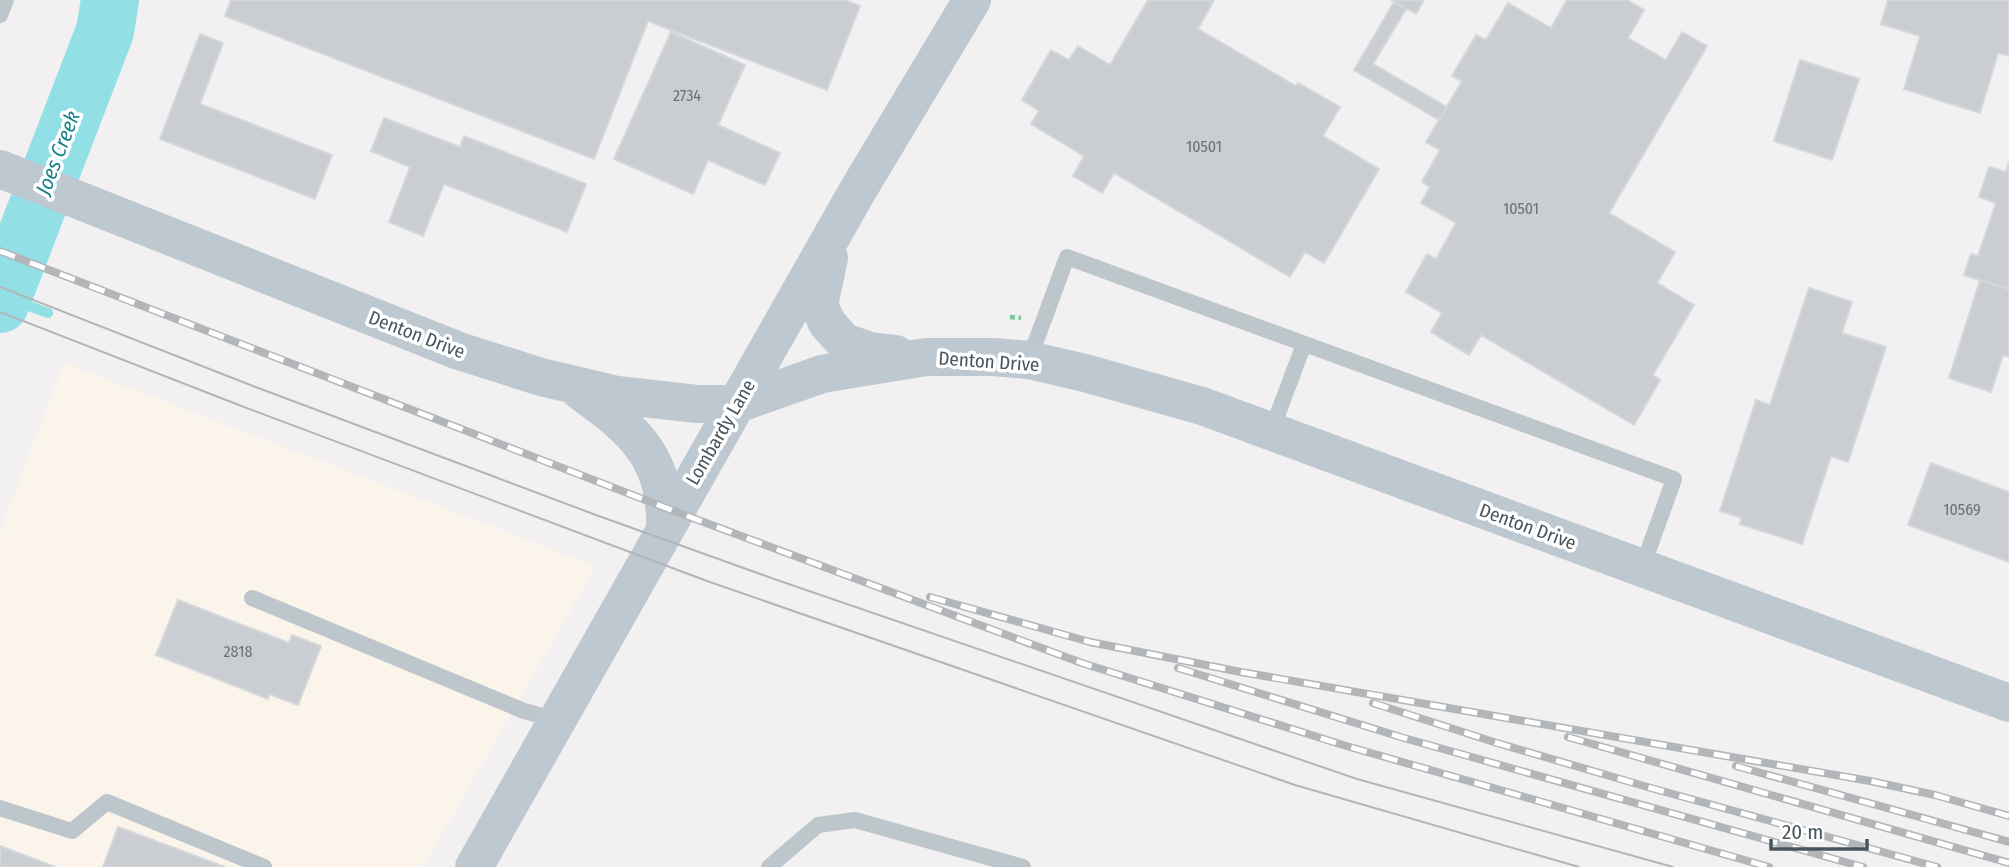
<svg xmlns="http://www.w3.org/2000/svg" width="2009" height="867" font-family="'Fira Sans Condensed',sans-serif">
<style>
.commercial{fill:#fbf4eb}
.lines{fill:none;stroke-linecap:round;stroke-linejoin:round}
.stream{stroke:#92dfe6;stroke-width:10}
.river{stroke:#92dfe6;stroke-width:58}
.building{fill:#caced2;stroke:#d4d7db;stroke-width:2}
.path{stroke:#7cc899;stroke-width:4.5;stroke-dasharray:5 3.5;stroke-linecap:butt}
.lane{stroke:#bcc6cb;stroke-width:16}
.secondary{stroke:#bdc8d0;stroke-width:38}
.tram{stroke:#b2b6b9;stroke-width:2}
.rail-casing{stroke:#b2b6b9;stroke-width:8}
.rail{stroke:#fff;stroke-width:5;stroke-dasharray:16;stroke-linecap:butt}
.labels{text-anchor:middle;stroke-width:7;stroke-linejoin:round;paint-order:stroke}
.number-label{font-size:16px;fill:#69737a}
.street-label{font-size:19px;fill:#49555c;stroke:#fff}
.water-label{font-size:21px;font-style:italic;fill:#16818b;stroke:#fff}
</style>
<rect width="100%" height="100%" fill="#f2f0f0"/>
<path class="commercial" d="M64 363 596 566 423 867H0V531Z"/>
<g class="lines">
<path class="stream" d="M3 296 48 313"/>
<path class="river" d="M0 304 105 31 110 0"/>
</g>
<path class="building" d="M231 0H845L860 6 827 90 648 21 594 159 225 16Z
M1148 0H1214L1198 29 1296 86 1298 83 1340 107 1323 136 1379 169 1324 263 1305 252 1290 277 1114 173 1102 193 1073 176 1084 156 1031 124 1039 111 1022 100 1051 50 1069 60 1078 46 1110 65Z
M1391 0H1424L1416 14Z
M1567 0H1627L1644 10 1628 38 1666 60 1682 32 1707 46 1609 213 1675 252 1657 283 1694 305 1653 375 1660 380 1634 425 1481 335 1469 355 1431 332 1442 313 1406 292 1427 254 1436 259 1456 223 1421 203 1430 187 1422 182 1440 150 1426 142 1462 81 1452 76 1476 35 1486 40 1508 3 1551 28Z
M1888 0H2009V56L1998 53 1980 113 1904 89 1920 36 1881 24Z
M1394 2 1406 9 1373 64 1447 107 1439 120 1354 70Z
M671 32 745 65 718 125 780 153 765 185 708 160 693 194 614 159Z
M200 34 223 43 200 104 332 155 315 199 160 139Z
M1800 60 1859 79 1832 160 1774 141Z
M384 118 460 147 464 136 586 184 567 232 444 184 423 236 389 222 410 167 371 151Z
M2009 162V289L1964 275 1971 254 1978 256 1996 203 1979 197 1989 167 2006 172Z
M1980 280 2009 289V357L2003 355 1991 392 1949 378Z
M1809 288 1852 302 1842 333 1886 347 1848 462 1831 456 1802 544 1740 524 1742 518 1720 511 1756 400 1770 405Z
M1931 463 2009 492V562L1908 525Z
M178 600 289 643 292 635 321 646 298 705 269 694 268 699 156 655Z
M118 827 225 867H103Z
M0 846 55 867H0Z"/>
<g class="lines">
<path class="path" d="M1010 317 1021 318"/>
<path class="lane" d="M0 15 6 0
M1029 360 1067 257 1674 479 1642 568
M1271 432 1304 344
M252 598 524 711 557 720
M0 808 72 831 107 802 264 867
M769 867 818 825 855 820 1023 867"/>
<path class="secondary" d="M0 169 459 351 541 377 617 395 697 404H737L822 374 926 357H993L1029 360 1085 373 1202 406 2009 703
M829 258 819 305 827 323 844 342 870 351 896 354
M580 391C633 429 667 457 665 527
M474 867 858 190 972 0"/>
<path class="tram" d="M0 287 253 386 596 515 777 580 1357 779 1673 867
M0 312 244 407 707 581 1295 785 1579 867"/>
<g class="rail-casing">
<path id="rail" d="M0 251 674 511 1082 663 1343 745 1769 867
M930 597 1090 642 1241 672 1870 781 1935 795 2009 816
M1178 668 1404 738 1863 867
M1373 703 1497 743 1651 788 1937 867
M1568 737 2009 863
M1736 766 2009 842"/>
</g>
<use href="#rail" class="rail"/>
</g>
<g class="labels">
<g class="number-label">
<text x="687" y="101">2734</text>
<text x="1204" y="152">10501</text>
<text x="1521" y="214">10501</text>
<text x="1962" y="515">10569</text>
<text x="238" y="657">2818</text>
</g>
<g class="street-label">
<text transform="translate(417 334) rotate(21)" y="7">Denton Drive</text>
<text transform="translate(989 361) rotate(4)" y="7">Denton Drive</text>
<text transform="translate(720 432) rotate(-60)" y="7">Lombardy Lane</text>
<text transform="translate(1528 526) rotate(20)" y="7">Denton Drive</text>
</g>
<g class="water-label">
<text transform="translate(58 153) rotate(-69)" y="7">Joes Creek</text>
</g>
</g>
<path d="M1771 839v10h96v-10" fill="none" stroke="#49555c" stroke-width="3.5"/>
<text x="1782" y="839" font-size="21" fill="#49555c" stroke="#ffffff" stroke-width="5" paint-order="stroke">20 m</text>
</svg>
